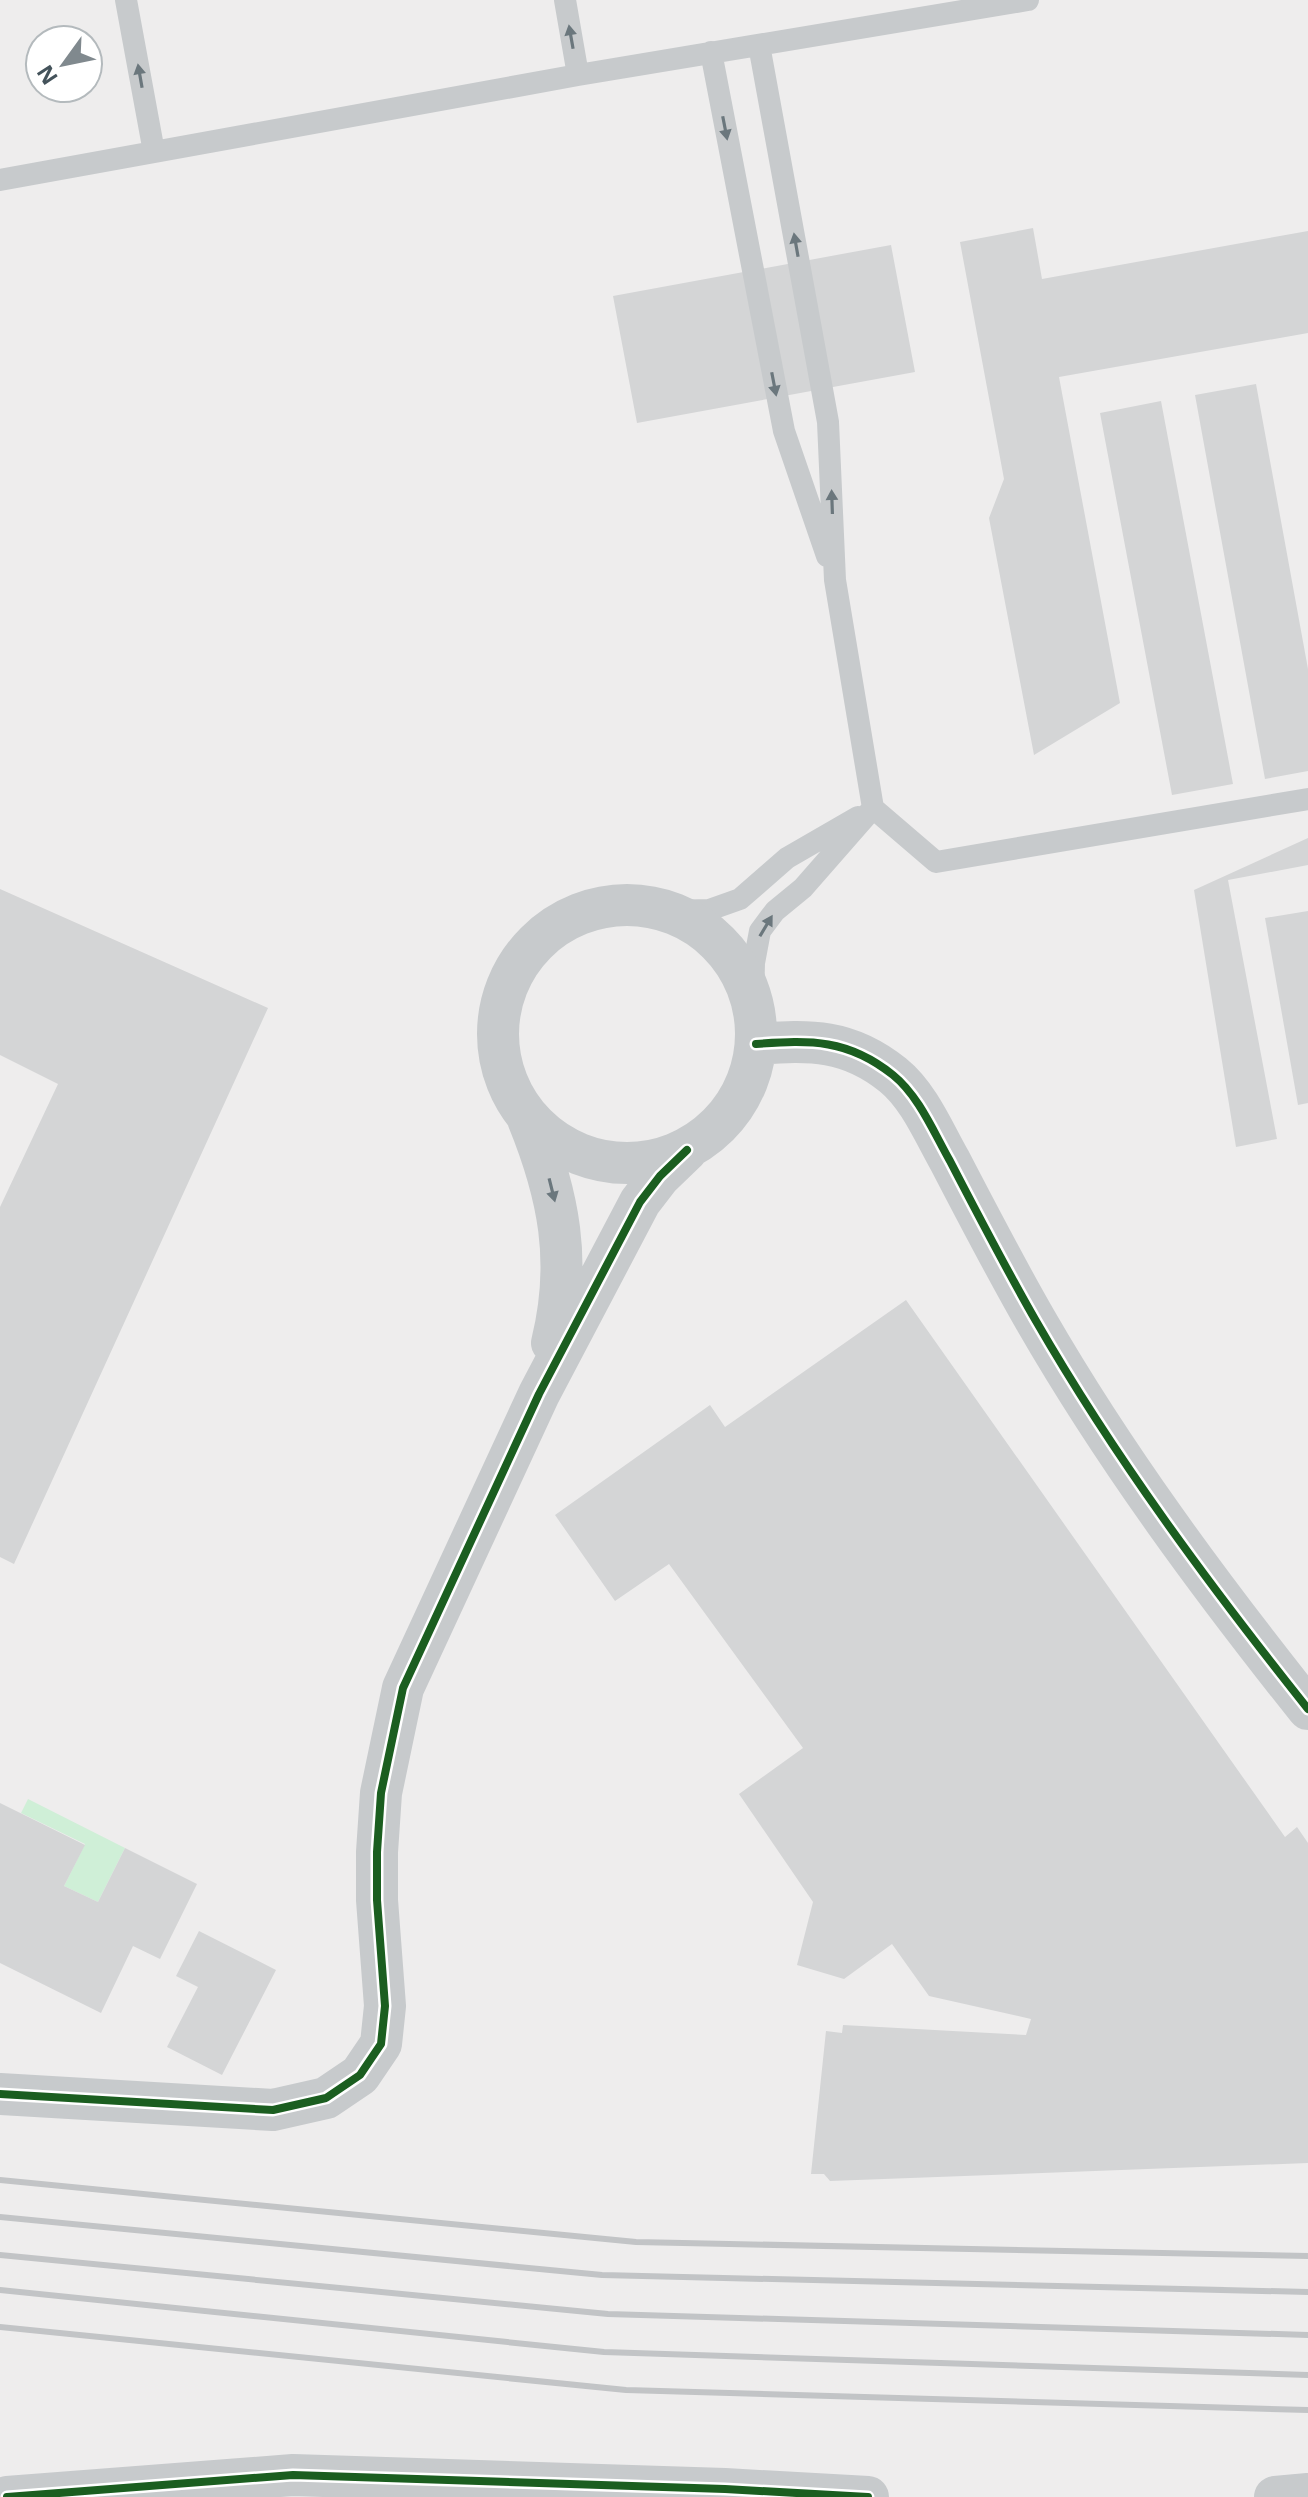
<svg xmlns="http://www.w3.org/2000/svg" width="1308" height="2497" font-family="'Open Sans',sans-serif">
<style>
.green{fill:#cfefd7}
.building{fill:#d4d5d6}
.lines{fill:none;stroke-linecap:round;stroke-linejoin:round}
.service{stroke:#c7cacc;stroke-width:22}
.minor{stroke:#c7cacc;stroke-width:42}
.rail{stroke:#c2c4c6;stroke-width:6}
.cycleway-casing{stroke:#fff;stroke-width:13}
.cycleway{stroke:#1b5e20;stroke-width:8}
.oneway{fill:#6b777d}
</style>
<rect width="100%" height="100%" fill="#eeeded"/>
<path class="green" d="M28 1799 125 1848 98 1902 64 1886 85 1844 21 1813Z"/>
<path class="building" d="M1033 228 1042 279 1308 231V333L1059 377 1120 703 1034 755 989 518 1004 479 960 242Z
M891 245 915 372 637 423 613 296Z
M1256 384 1308 669V771L1265 779 1195 395Z
M1161 401 1233 784 1172 795 1100 413Z
M1308 838V865L1228 880 1277 1139 1236 1147 1194 890Z
M0 889 268 1008 14 1564 0 1557V1207L58 1084 0 1055Z
M1308 911V1103L1298 1105 1265 918Z
M906 1300 1285 1837 1297 1827 1308 1843V2163L830 2181 824 2174H811L826 2031 842 2033 843 2025 1026 2035 1031 2019 929 1996 892 1944 844 1979 797 1965 813 1902 739 1794 803 1748 669 1564 615 1601 555 1515 710 1405 725 1427Z
M0 1803 85 1845 64 1886 98 1902 125 1848 197 1884 160 1959 133 1946 101 2013 0 1963Z
M199 1931 276 1970 222 2075 167 2047 198 1987 176 1976Z"/>
<g class="lines">
<path class="service" d="M126 0 154 152
M565 0 578 75
M759 45 828 422 835 580 873 808 936 862 1308 799
M711 52 784 431 827 556
M0 180 578 75 1028 0
M668 911 709 910 740 899 787 858 858 817
M753 1001 754 963 760 931 775 911 803 888 873 808"/>
<path class="minor" d="M498 1034a129 129 0 1 1 258 0a129 129 0 1 1-258 0Z
M756 1044C811 1040 848 1039 893 1075 919 1096 934 1133 950 1161 978 1215 1006 1269 1036 1321 1115 1458 1210 1586 1308 1709
M528 1119C559 1195 572 1262 552 1343
M0 2094 273 2110 326 2098 360 2075 381 2044 385 2006 377 1900V1852L381 1793 403 1688 539 1394 640 1202 660 1176 687 1150
M7 2497 293 2475 725 2489 868 2497
M1275 2497 1308 2494"/>
<path class="rail" d="M0 2180 636 2242 1308 2256
M0 2217 602 2275 1308 2292
M0 2255 608 2314 1308 2335
M0 2290 604 2352 1308 2375
M0 2327 626 2390 1308 2410"/>
<g class="cycleway-casing">
<path id="cycleway" d="M756 1044C811 1040 848 1039 893 1075 919 1096 934 1133 950 1161 978 1215 1006 1269 1036 1321 1115 1458 1210 1586 1308 1709
M0 2094 273 2110 326 2098 360 2075 381 2044 385 2006 377 1900V1852L381 1793 403 1688 539 1394 640 1202 660 1176 687 1150
M7 2497 293 2475 725 2489 868 2497"/>
</g>
<use href="#cycleway" class="cycleway"/>
</g>
<defs><path id="oneway-solid" d="M-6-.8H1V-3.2L6.5 0L1 3.2V.8H-6Z" transform="scale(2)"/></defs>
<g class="oneway">
<use href="#oneway-solid" transform="translate(571 37) rotate(-100)"/>
<use href="#oneway-solid" transform="translate(140 76) rotate(-100)"/>
<use href="#oneway-solid" transform="translate(725 128) rotate(79)"/>
<use href="#oneway-solid" transform="translate(796 245) rotate(-100)"/>
<use href="#oneway-solid" transform="translate(774 384) rotate(79)"/>
<use href="#oneway-solid" transform="translate(832 502) rotate(-92)"/>
<use href="#oneway-solid" transform="translate(766 926) rotate(-59)"/>
<use href="#oneway-solid" transform="translate(552 1190) rotate(76)"/>
</g>
<g transform="translate(64 64) rotate(237)"><circle r="38" fill="#ffffff" stroke="#b4babd" stroke-width="2"/>
<path d="M0-6L14 30L0 20L-14 30Z" fill="#80898e"/>
<text y="-12" font-size="22" font-weight="bold" text-anchor="middle" fill="#44535b">N</text>
</g>
</svg>
